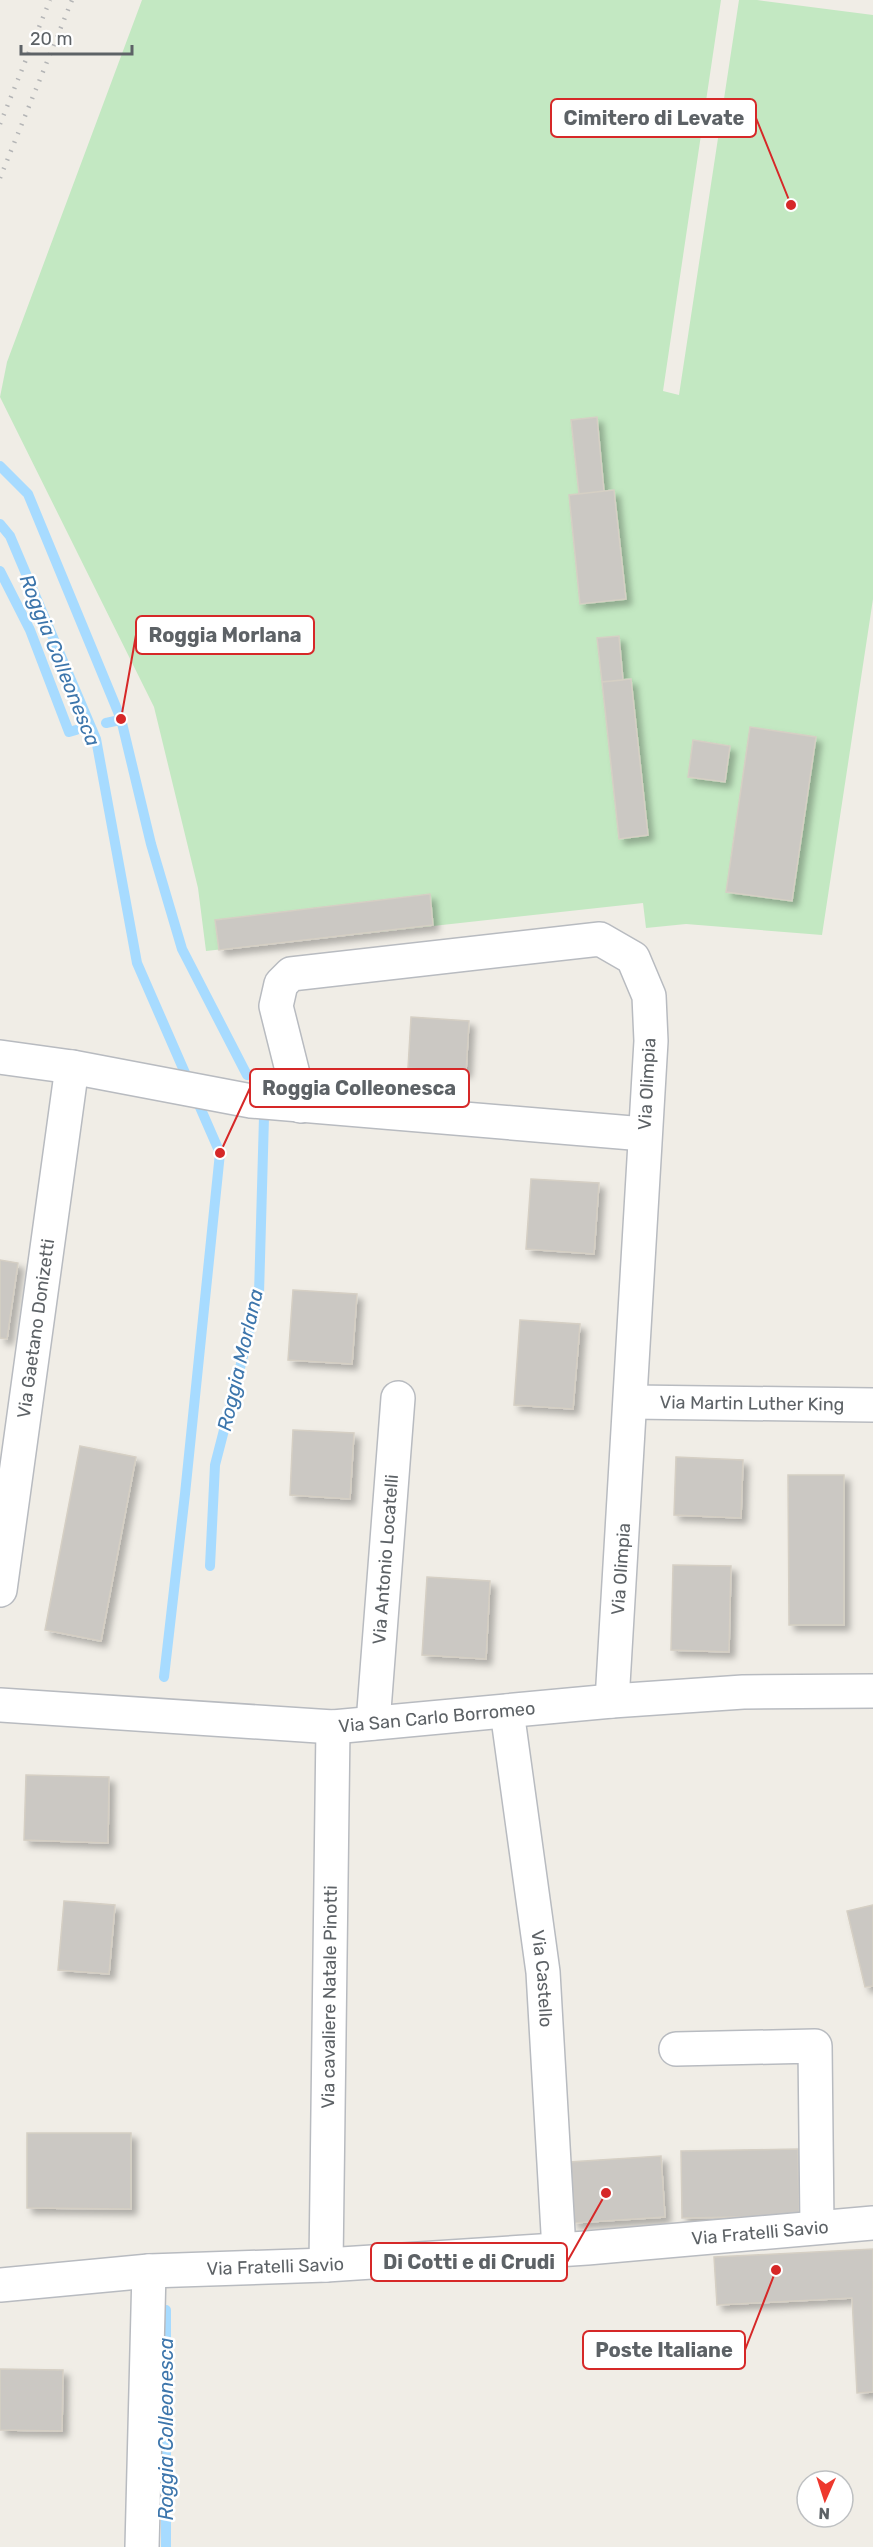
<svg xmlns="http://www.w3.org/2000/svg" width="873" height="2547" font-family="Rubik,sans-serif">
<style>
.green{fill:#c3e8c2}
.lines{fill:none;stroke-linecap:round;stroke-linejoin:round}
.stream{stroke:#a7dbff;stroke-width:10}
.building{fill:#cbc8c3;stroke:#d5cfc4;stroke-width:1.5;filter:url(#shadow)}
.minor-casing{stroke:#b8bbc0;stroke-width:36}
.minor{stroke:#fff;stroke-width:33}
.rail{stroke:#b4b5b6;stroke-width:4.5;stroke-dasharray:1.5 8;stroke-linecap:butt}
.labels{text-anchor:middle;stroke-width:5;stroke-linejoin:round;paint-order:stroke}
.street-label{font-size:18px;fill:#5d6266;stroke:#fff}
.water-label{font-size:20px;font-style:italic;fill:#3d76ac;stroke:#fff}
.leader{fill:none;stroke:#d62828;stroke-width:2}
.callout-dot{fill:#d62828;stroke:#fff;stroke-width:2}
.callout{fill:#fff;stroke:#d62828;stroke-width:2}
.callout-label{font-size:20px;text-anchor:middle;font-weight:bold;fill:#5d6266}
</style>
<defs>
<filter id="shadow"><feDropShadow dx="5.5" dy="5.5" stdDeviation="3" flood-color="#0004"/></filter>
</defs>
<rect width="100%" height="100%" fill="#f0ede6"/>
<path class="green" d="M142 0H721L663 391 679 395 739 0H757L873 15V599L822 935 686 924 646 928 643 903 206 951 198 888 154 707 0 397 7 362Z"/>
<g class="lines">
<path class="stream" d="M0 466 28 494 121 719 151 844 182 949 247 1075
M0 524 10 536 96 739 137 963 220 1153 185 1494 164 1677
M0 571 30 630 69 732 76 730
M106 723 120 720
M210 1566 215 1465 259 1294 264 1117
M166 2310V2547"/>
</g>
<path class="building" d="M597 417 604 491 579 494 571 420Z
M614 490 626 599 580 604 569 495Z
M619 636 623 680 602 682 597 638Z
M631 679 648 835 619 839 602 682Z
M750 727 816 737 792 901 726 892Z
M693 740 730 746 725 782 688 777Z
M430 894 433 925 219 950 215 920Z
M411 1017 469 1021 466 1072 408 1068Z
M531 1179 599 1183 594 1254 526 1249Z
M0 1260 18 1263 7 1339 0 1338Z
M293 1290 357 1294 352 1364 288 1360Z
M520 1320 580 1324 573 1409 514 1405Z
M293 1430 354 1433 350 1499 290 1495Z
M80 1446 136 1457 101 1641 45 1630Z
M676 1457 743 1460 741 1518 674 1515Z
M788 1475H844V1625H789Z
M673 1565 731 1566 729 1652 671 1650Z
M427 1577 490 1581 486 1659 422 1655Z
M26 1775 109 1777 108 1843 24 1840Z
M64 1901 115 1905 109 1974 58 1970Z
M873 1905V1986L865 1987 847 1911Z
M27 2133H131V2209L27 2208Z
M798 2149 799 2216 682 2218 681 2151Z
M661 2156 665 2217 573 2223 569 2162Z
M873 2249V2392L857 2393 852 2298 717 2305 714 2257Z
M0 2369 63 2370 62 2431 0 2430Z"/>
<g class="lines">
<g class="minor-casing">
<g id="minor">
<path d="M0 1057 72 1067 251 1101 644 1134"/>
<path d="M301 1106 276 1006 281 984 291 974 600 939 633 958 649 996 651 1041 612 1701"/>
<path id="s1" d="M632 1402 873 1405"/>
<path id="s2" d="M0 1590 72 1067"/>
<path id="s3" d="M0 1705 333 1727 612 1701 743 1692 873 1691"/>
<path id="s4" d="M507 1711 543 1972 559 2250"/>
<path id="s5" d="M373 1723 398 1398"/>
<path d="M676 2049 815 2046 817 2226"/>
<path id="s6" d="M326 2265 333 1727"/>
<path id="s7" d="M0 2285 149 2271 326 2265 587 2248 873 2223"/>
<path d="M142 2547 149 2271"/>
</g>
</g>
<use href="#minor" class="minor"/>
<path class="rail" d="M0 124 50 0
M0 178 72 0"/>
</g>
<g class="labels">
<g class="street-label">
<text transform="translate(647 1084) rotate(-87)" y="6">Via Olimpia</text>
<text dy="6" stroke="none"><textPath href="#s2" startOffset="264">Via Gaetano Donizetti</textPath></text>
<text dy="6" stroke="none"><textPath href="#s1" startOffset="120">Via Martin Luther King</textPath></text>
<text dy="6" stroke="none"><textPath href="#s5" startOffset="164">Via Antonio Locatelli</textPath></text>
<text transform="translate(621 1569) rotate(-86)" y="6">Via Olimpia</text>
<text dy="6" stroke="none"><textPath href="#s3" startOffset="438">Via San Carlo Borromeo</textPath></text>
<text dy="6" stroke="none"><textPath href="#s4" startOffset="270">Via Castello</textPath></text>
<text dy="6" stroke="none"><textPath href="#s6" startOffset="268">Via cavaliere Natale Pinotti</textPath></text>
<text dy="6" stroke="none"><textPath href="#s7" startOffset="762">Via Fratelli Savio</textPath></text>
<text dy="6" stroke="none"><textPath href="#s7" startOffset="276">Via Fratelli Savio</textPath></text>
</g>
<g class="water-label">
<text transform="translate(60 660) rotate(68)" y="7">Roggia Colleonesca</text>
<text transform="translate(240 1360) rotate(-77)" y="7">Roggia Morlana</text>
<text transform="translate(166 2429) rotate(-90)" y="7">Roggia Colleonesca</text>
</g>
</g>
<path class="leader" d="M791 205L756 118M121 719L136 635M220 1153L250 1088M606 2193L567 2262M776 2270L745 2350"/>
<g class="callout-dot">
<circle cx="791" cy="205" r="6"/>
<circle cx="121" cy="719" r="6"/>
<circle cx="220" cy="1153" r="6"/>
<circle cx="606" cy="2193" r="6"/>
<circle cx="776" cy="2270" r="6"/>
</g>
<g class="callout">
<rect x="551" y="99" width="205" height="38" rx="6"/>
<rect x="136" y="616" width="178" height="38" rx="6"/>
<rect x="250" y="1069" width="219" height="38" rx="6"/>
<rect x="371" y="2243" width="196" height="38" rx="6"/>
<rect x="583" y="2331" width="162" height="38" rx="6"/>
</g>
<g class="callout-label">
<text x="654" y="125">Cimitero di Levate</text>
<text x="225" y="642">Roggia Morlana</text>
<text x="359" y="1095">Roggia Colleonesca</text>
<text x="469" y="2269">Di Cotti e di Crudi</text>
<text x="664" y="2357">Poste Italiane</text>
</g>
<g transform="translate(825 2499) rotate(183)"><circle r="28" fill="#ffffff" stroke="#bec0c2" stroke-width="1.5"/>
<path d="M0-4.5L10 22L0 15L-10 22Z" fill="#ee382e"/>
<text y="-9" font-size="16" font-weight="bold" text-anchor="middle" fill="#5d6266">N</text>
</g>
<path d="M21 45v9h111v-9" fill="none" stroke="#5d6266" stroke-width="3"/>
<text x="30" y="45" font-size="18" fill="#5d6266" stroke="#ffffff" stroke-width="4.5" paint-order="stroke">20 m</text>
</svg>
